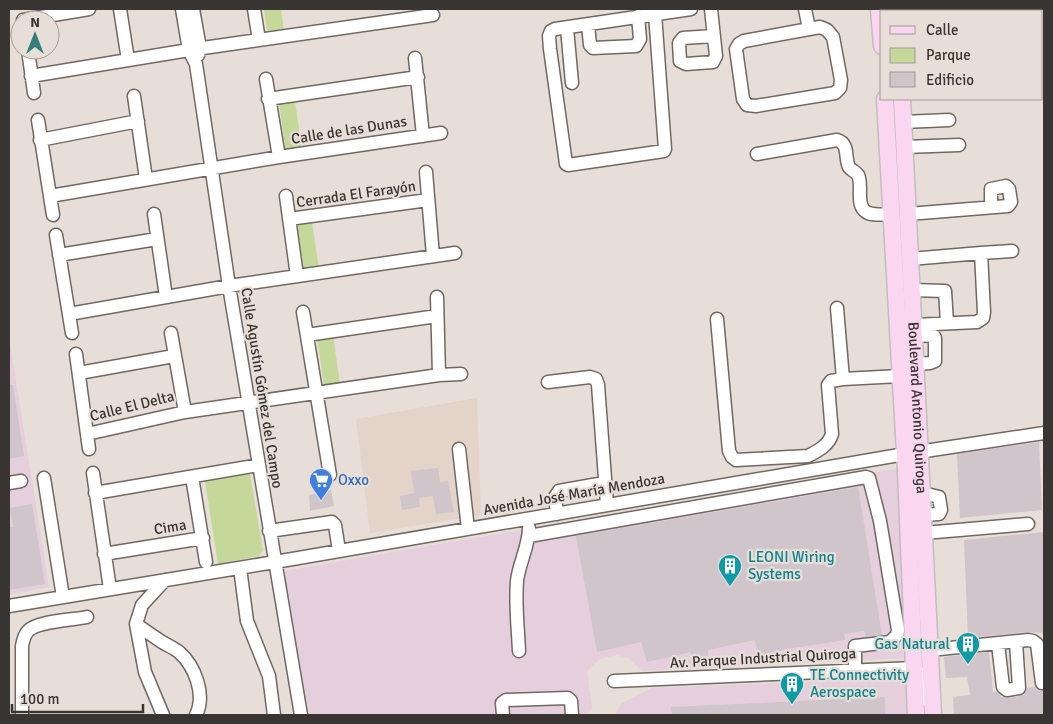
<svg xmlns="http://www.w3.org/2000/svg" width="1053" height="724" font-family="Signika,sans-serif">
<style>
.built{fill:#e3d3c8}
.industrial{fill:#e5cfdc}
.green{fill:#c4d999}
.building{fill:#cfc5cb}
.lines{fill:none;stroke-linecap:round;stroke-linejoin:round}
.minor-casing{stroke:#706863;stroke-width:15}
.major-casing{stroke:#c0bebe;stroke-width:19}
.minor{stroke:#fff;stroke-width:12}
.major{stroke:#fad6f0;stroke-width:16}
.labels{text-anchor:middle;stroke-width:4.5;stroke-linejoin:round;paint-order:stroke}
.street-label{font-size:15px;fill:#393533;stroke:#e8ded8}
.shop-label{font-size:15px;fill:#366cbe;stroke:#e8ded8;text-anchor:start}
.culture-label{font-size:15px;fill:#0d838f;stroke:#e8ded8;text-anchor:start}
</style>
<rect width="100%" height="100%" fill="#e8ded8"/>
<path class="built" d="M477 398 481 515 370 533 356 419Z"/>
<path class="industrial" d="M9 337 49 587 9 595Z
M902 468 908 658 642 671 628 658 616 655 600 659 587 671 592 708 586 715H309L284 571 555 524Z
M908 678 909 715H615L621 704 651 688Z"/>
<path class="green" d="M264 9H281L284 29 267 31Z
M295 101 302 150 286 152 279 103Z
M312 223 319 268 304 270 297 225Z
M333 335 340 384 324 386 317 337Z
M250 474 263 550 259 556 218 564 205 481Z"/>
<path class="building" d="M9 385H13L24 456 9 459Z
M1039 442 1042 510 960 518 957 454Z
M438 468 440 482 448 481 454 512 436 514 433 496 419 498 420 507 402 510 400 496 414 493 411 471Z
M858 487 882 635 866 637 864 631 844 634 845 640 787 649 758 656 755 640 708 650V658L704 660H692L691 652 647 662 641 642 597 652 576 536Z
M331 490 334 506 310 511 309 495Z
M32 504 45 584 9 590V527H13L10 508Z
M1044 532V633L1027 632 968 638 964 540Z
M989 652 993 692H997L1002 697 1008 698 1024 695 1027 688 1035 687 1039 691H1044V715H954L953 697 970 695 967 677 946 678 944 657Z
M885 697V715H672L671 707Z"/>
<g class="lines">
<g class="minor-casing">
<path id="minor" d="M120 9 128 60
M182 9 189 50 196 64 229 286 301 715
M193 9 200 48 198 55
M254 9 259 40
M711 9 716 56 713 62 686 64 680 61 679 43 683 38 714 36
M805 9 809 29
M951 11H959
M655 14 665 149 664 151 568 165 566 164 550 49 549 36 551 31 555 29 691 9
M23 20 89 9
M588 24 590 45 593 48 636 46 640 39 638 16
M820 27 827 30 833 37 841 80 840 88 835 93 756 106 747 105 743 99 736 49 739 44 744 41Z
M567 28 572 83
M28 50 34 93
M415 58 423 136
M31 76 189 50 433 15
M266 79 279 157
M134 96 146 179
M268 99 418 77
M38 120 53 215
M903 122 949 120
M40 140 138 121
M904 147 959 145
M757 154 837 140C850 144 844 157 849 167 851 170 856 172 858 175 863 185 856 202 864 210 870 217 883 214 891 214
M426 172 433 256
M50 196 279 157 441 133
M286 196 297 276
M154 214 166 297
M908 214 1008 206 1011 202 1009 189 1006 186 991 189V207
M289 219 428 200
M56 235 72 333
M981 253 1012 251
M59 255 157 239
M910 259 981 253 984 312 983 318 977 322 914 325
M912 290 945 291 947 323
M437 297 439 375
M837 308 843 379 900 376
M303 312 330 475
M69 314 229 286 455 253
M717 319 729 451 732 457 736 460 808 456C818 451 829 445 832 434L828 385 831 381 843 379
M171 333 185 412
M307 335 437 316
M914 335 934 336 935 338V361L930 363 916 364
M76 354 89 449
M79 373 174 356
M548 382 590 377 596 379 598 385 607 505
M87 434 185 412 439 375 461 374
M459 449 468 529
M93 473 110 589
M192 477 206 562
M44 478 63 597
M9 483 21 481
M95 493 259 465
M923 493 939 497 941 510 939 514 923 515
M557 514 555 497 559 491 604 483
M269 531 332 522 335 525 339 551
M924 533 1028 524
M529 536 866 477 869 478 880 521 898 630 897 635 890 642 855 646V670
M104 554 203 538
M240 568 247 621 269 676 274 715
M9 606 275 562 905 454 1044 433
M136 624C144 630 153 636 162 642 167 645 174 648 179 652 195 666 206 695 196 715
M998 644 1003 687 1007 690 1019 688 1016 642
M930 650 1028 640 1033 641 1037 644 1042 683
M519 651C518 628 515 604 517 581 519 563 529 546 529 528
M614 681 914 668 921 674 927 700
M22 715V646C23 641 24 635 28 631 37 621 73 620 87 617
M163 715 145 672 136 624 142 605 165 580
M503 715 502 703 506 700 568 698 571 701 572 715"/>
</g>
<g class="major-casing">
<g id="major">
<path d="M879 9 882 46"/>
<path d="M897 9V11"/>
<path d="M885 99 906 471 916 715"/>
<path id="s1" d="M902 99 933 715"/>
</g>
</g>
<use href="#minor" class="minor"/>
<use href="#major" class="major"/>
</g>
<defs>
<g id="supermarket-pin" transform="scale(1.25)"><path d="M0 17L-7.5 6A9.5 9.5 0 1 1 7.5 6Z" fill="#3f7fe0" stroke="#e8ded8"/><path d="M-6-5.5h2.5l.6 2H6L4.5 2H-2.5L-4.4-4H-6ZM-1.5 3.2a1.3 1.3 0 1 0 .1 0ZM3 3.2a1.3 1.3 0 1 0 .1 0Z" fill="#fff"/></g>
<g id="building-pin" transform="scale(1.25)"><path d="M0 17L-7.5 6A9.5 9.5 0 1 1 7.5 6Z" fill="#0f9aa8" stroke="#e8ded8"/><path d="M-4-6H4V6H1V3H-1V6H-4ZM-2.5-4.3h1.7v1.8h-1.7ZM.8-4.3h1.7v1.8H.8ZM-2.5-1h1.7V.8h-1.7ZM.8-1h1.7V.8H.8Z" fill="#fff"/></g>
</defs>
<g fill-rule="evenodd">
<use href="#supermarket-pin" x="321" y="480"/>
<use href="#building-pin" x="730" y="566"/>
<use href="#building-pin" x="968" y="644"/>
<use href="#building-pin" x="792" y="684"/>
</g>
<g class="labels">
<g class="street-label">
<text transform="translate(349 130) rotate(-9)" y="5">Calle de las Dunas</text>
<text transform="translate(356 194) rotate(-8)" y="5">Cerrada El Farayón</text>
<text transform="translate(262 388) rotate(81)" y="5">Calle Agustín Gómez del Campo</text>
<text transform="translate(132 406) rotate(-14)" y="5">Calle El Delta</text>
<text dy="5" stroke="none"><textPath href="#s1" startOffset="309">Boulevard Antonio Quiroga</textPath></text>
<text transform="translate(574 494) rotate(-10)" y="5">Avenida José María Mendoza</text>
<text transform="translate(170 527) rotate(-9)" y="5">Cima</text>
<text transform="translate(763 658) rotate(-3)" y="5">Av. Parque Industrial Quiroga</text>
</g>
<g class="shop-label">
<text x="338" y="485">Oxxo</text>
</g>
<g class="culture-label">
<text x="748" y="562">LEONI Wiring<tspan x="748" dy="17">Systems</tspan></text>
<text x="950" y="649" text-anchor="end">Gas Natural</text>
<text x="810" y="680">TE Connectivity<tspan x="810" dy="17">Aerospace</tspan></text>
</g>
</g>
<rect width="1053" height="724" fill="none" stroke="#393533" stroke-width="20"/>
<rect x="880" y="10" width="162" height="90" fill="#e8ded8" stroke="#a29a96"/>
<rect x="890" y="26" width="25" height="8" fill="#fad6f0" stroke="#a29a96"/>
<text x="926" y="35" font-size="15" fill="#393533">Calle</text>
<rect x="890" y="48" width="25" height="15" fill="#c4d999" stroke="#a29a96"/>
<text x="926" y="60" font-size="15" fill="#393533">Parque</text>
<rect x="890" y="72" width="25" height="15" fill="#cfc5cb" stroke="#a29a96"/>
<text x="926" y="85" font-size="15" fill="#393533">Edificio</text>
<g transform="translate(35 35)"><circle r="24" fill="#e8ded8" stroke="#a29a96"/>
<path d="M0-4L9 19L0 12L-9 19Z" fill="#347d7f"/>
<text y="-8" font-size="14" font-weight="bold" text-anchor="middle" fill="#393533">N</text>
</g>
<path d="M12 704v8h131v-8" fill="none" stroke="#393533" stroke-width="2.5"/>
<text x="20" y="704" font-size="15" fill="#393533" stroke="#e8ded8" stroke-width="4" paint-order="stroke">100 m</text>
</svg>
